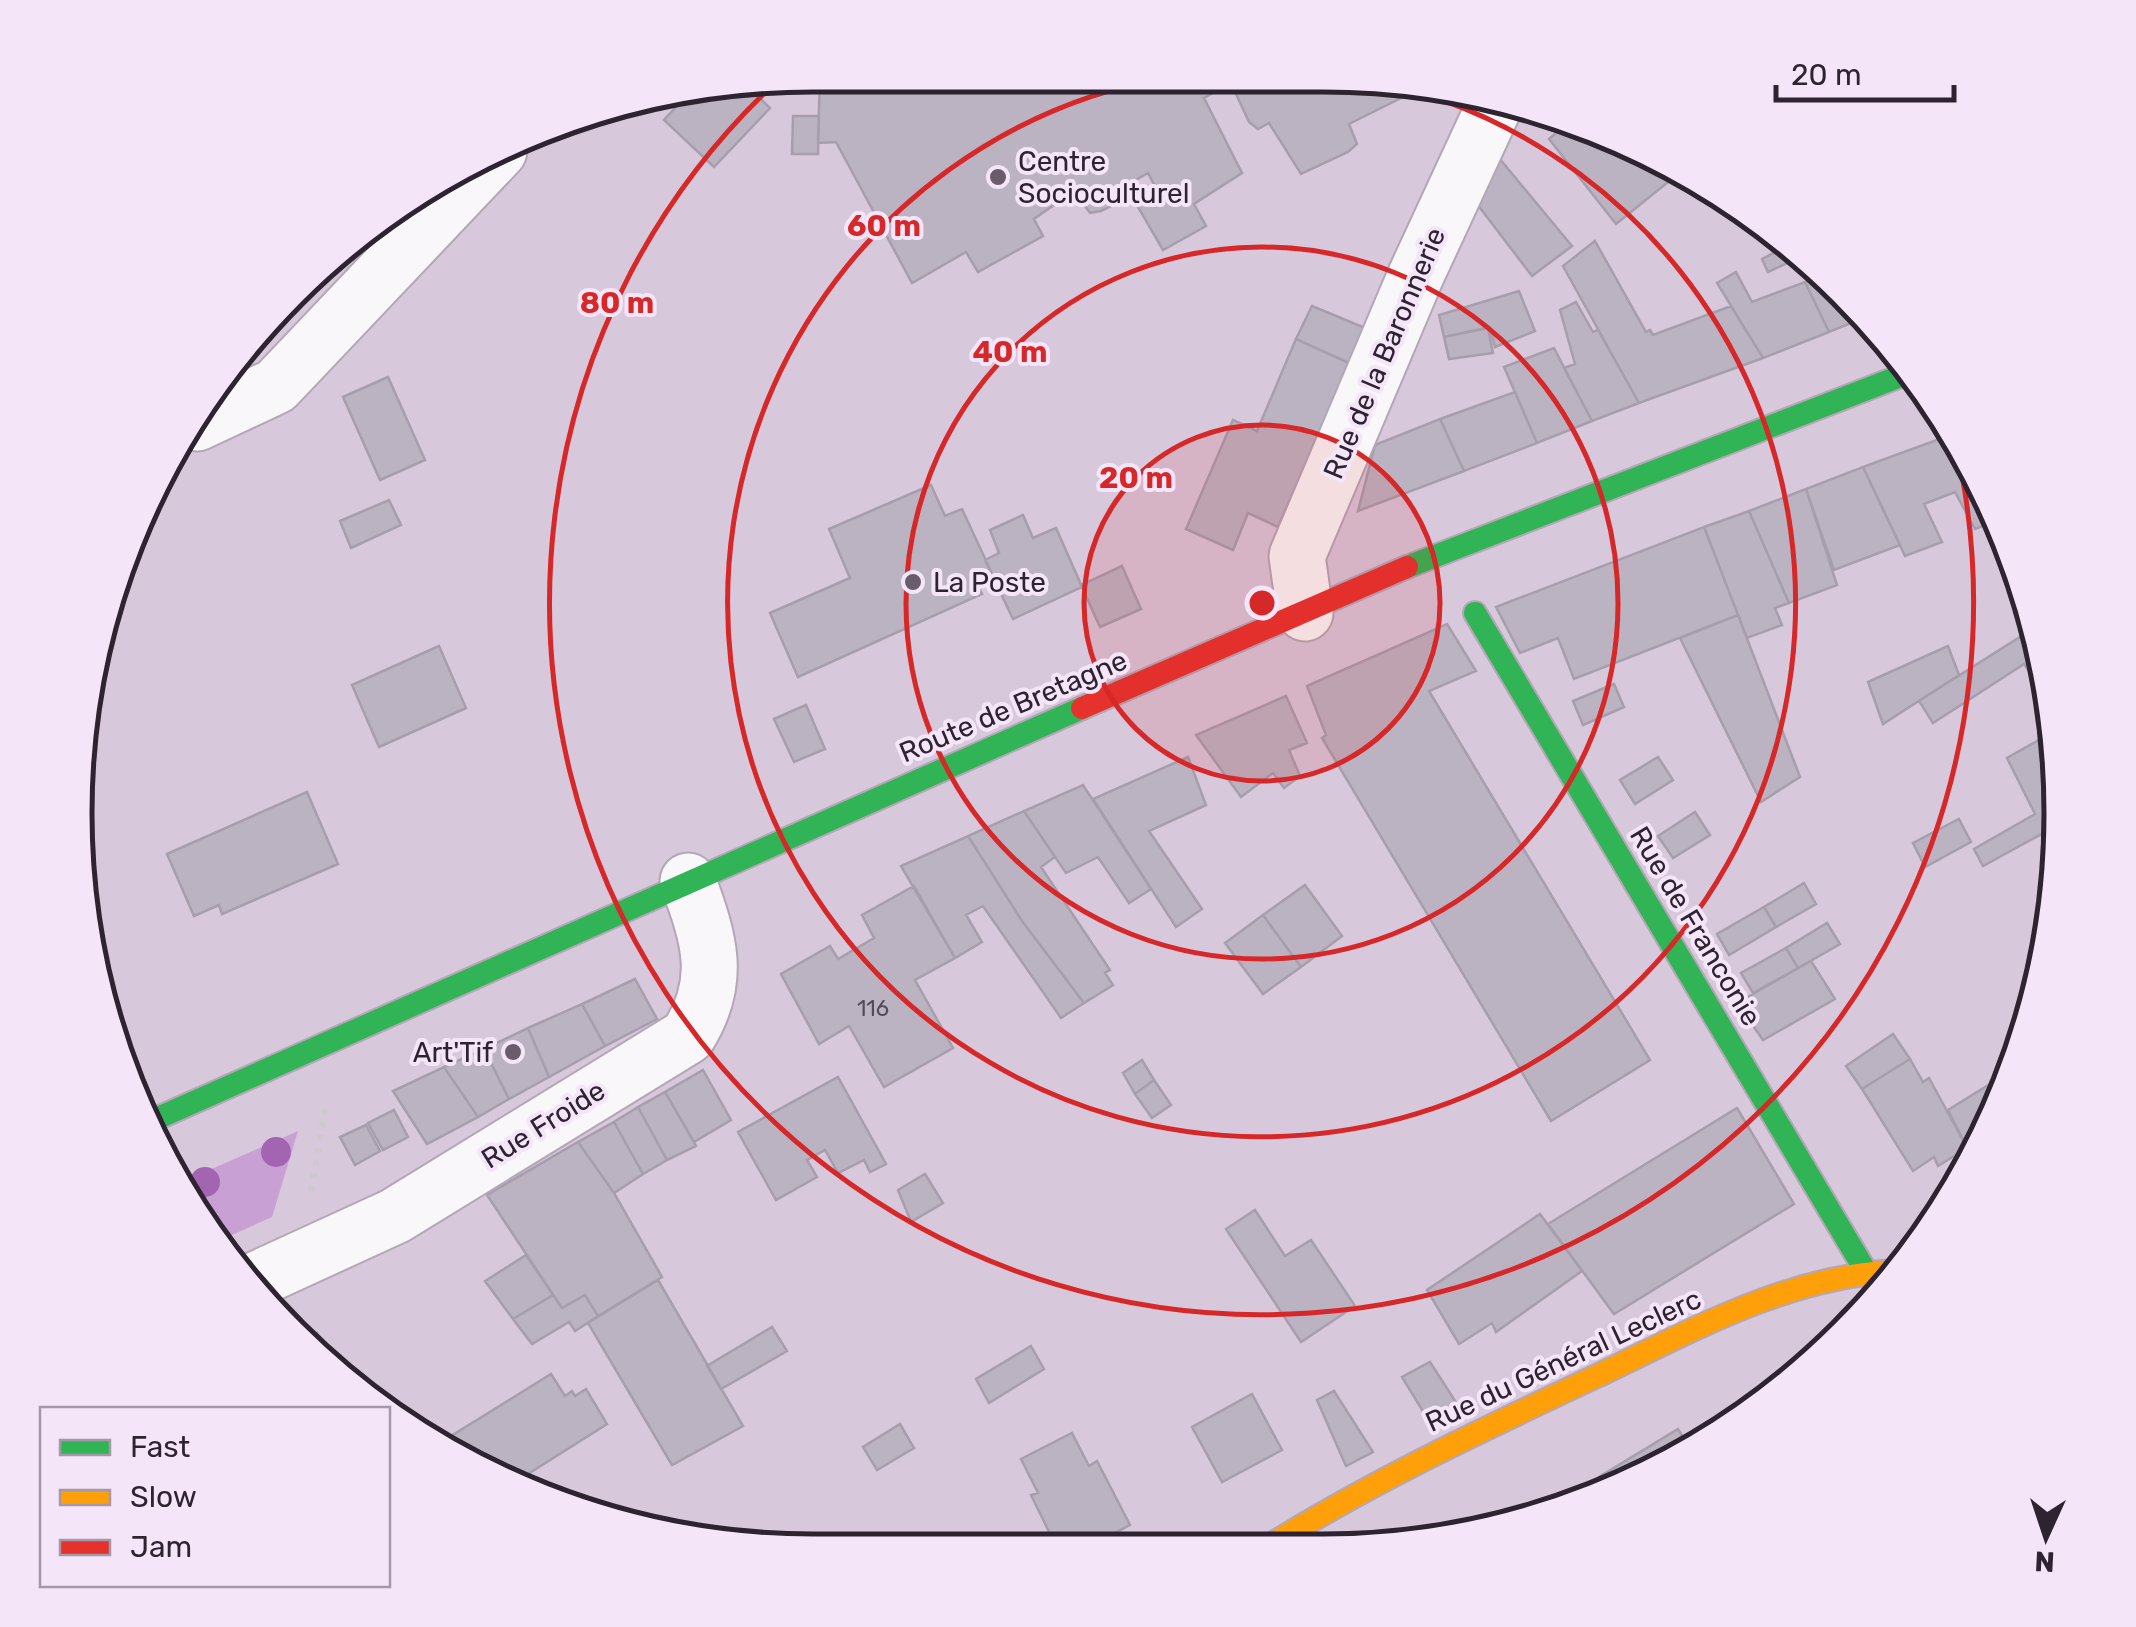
<svg xmlns="http://www.w3.org/2000/svg" width="2136" height="1627" font-family="Rubik,sans-serif">
<style>
.green{fill:#c9a0d4}
.building{fill:#bcb3c2;stroke:#a79ead;stroke-width:2.5}
.lines{fill:none;stroke-linecap:round;stroke-linejoin:round}
.street-casing{stroke:#b3a7b6;stroke-width:59}
.fast-casing{stroke:#b3a7b6;stroke-width:26}
.slow-casing{stroke:#b3a7b6;stroke-width:26}
.jam-casing{stroke:#b3a7b6;stroke-width:26}
.path{stroke:#cdc9ce;stroke-width:6;stroke-dasharray:5 8;stroke-linecap:butt}
.street{stroke:#f9f7fa;stroke-width:55}
.fast{stroke:#30b455;stroke-width:22}
.slow{stroke:#ff9f0a;stroke-width:22}
.jam{stroke:#e5322d;stroke-width:22}
.tree{fill:#a364b2}
.ring{fill:none;stroke:#d62828;stroke-width:5}
.poi-dot{fill:#695d6c;stroke:#f4e6f8;stroke-width:4}
.labels{text-anchor:middle;stroke-width:8;stroke-linejoin:round;paint-order:stroke}
.number-label{font-size:22px;fill:#544a58}
.poi-label{font-size:28px;fill:#2e2331;stroke:#f4e6f8;text-anchor:start}
.street-label{font-size:28px;fill:#2e2331;stroke:#f4e6f8}
.rim{fill:none;stroke:#2e2331;stroke-width:5}
.centre{fill:#d62828;stroke:#f4e6f8;stroke-width:5}
.ring-label{font-size:30px;text-anchor:middle;font-weight:bold;fill:#d62828;stroke:#f4e6f8;stroke-width:8;stroke-linejoin:round;paint-order:stroke}
</style>
<rect width="100%" height="100%" fill="#d7c8db"/>
<path class="green" d="M298 1131 272 1217 216 1242 200 1224 180 1183Z"/>
<path class="building" d="M820 75 1370 77 1419 85 1413 92 1349 124 1357 144 1348 152 1301 174 1269 123 1258 129 1249 122 1231 83 1204 98 1242 173 1194 204 1206 226 1163 250 1138 207 1160 196 1148 173 1127 185 1129 191 1123 200 1101 211 1090 213 1074 191 1034 219 1043 236 978 272 966 252 912 283 836 142 818 143Z
M745 84 770 108 714 167 664 120 691 91Z
M793 116H819L818 154H792Z
M1567 124 1678 174 1616 224 1549 139Z
M1494 152 1572 246 1532 276 1471 196Z
M1595 241 1646 332 1650 330 1653 335 1731 306 1763 358 1639 403 1563 266Z
M1787 246 1794 260 1768 272 1762 259Z
M1736 272 1752 302 1805 282 1829 332 1763 358 1717 283Z
M1824 275 1845 292 1866 317 1829 332 1805 282Z
M1519 291 1535 331 1495 347 1490 327 1444 337 1439 315Z
M1576 302 1593 332 1598 330 1639 403 1592 421 1564 368 1575 364 1560 310Z
M1312 306 1365 328 1349 363 1296 339Z
M1488 328 1493 353 1449 359 1444 337Z
M1296 339 1349 363 1278 527 1248 513 1233 550 1186 529 1233 420 1257 431Z
M1554 348 1592 421 1537 443 1504 367Z
M388 377 425 460 380 480 343 397Z
M1515 392 1537 443 1464 471 1440 419Z
M1440 419 1464 471 1358 511 1375 445Z
M1953 434 1999 520 1975 529 1955 492 1924 504 1942 542 1905 556 1863 467Z
M1863 467 1900 545 1834 570 1806 489Z
M931 485 945 516 962 509 994 578 978 586 982 594 798 677 770 613 850 578 829 529Z
M1806 489 1837 585 1789 603 1749 511Z
M389 500 401 525 351 548 340 521Z
M1749 511 1789 603 1775 608 1782 625 1747 638 1704 527Z
M1023 515 1033 538 1056 528 1082 587 1013 619 985 560 999 553 990 530Z
M1704 527 1738 615 1574 679 1558 638 1520 653 1496 607Z
M1122 566 1141 609 1100 627 1081 585Z
M1738 615 1800 777 1761 802 1680 638Z
M1447 624 1476 671 1429 691 1650 1060 1551 1121 1322 738 1326 735 1307 686Z
M2034 628 2047 672 2035 680 2024 664 1933 723 1919 701Z
M439 646 466 708 379 747 352 685Z
M1948 646 1959 675 1883 724 1868 682Z
M1614 684 1624 707 1583 725 1573 701Z
M1286 696 1307 743 1289 750 1300 776 1284 788 1273 773 1241 797 1196 735Z
M806 705 825 749 794 762 774 719Z
M2053 732 2060 824 1983 866 1974 849 2035 814 2007 758Z
M1188 757 1206 805 1149 831 1202 909 1176 927 1093 799Z
M1658 757 1673 780 1635 804 1620 780Z
M1083 785 1151 889 1129 903 1098 857 1066 873 1024 811Z
M307 792 338 864 222 914 219 905 194 916 167 854Z
M1024 811 1055 857 1041 867 1110 970 1105 973 1113 985 1084 1003 1022 921 968 836Z
M1695 812 1710 835 1673 858 1658 836Z
M1959 819 1971 842 1925 867 1913 843Z
M968 836 1022 921 1084 1003 1061 1018 983 906 966 915 982 942 955 958 901 866Z
M1804 883 1816 904 1776 927 1764 907Z
M1305 885 1342 936 1301 967 1263 915Z
M914 886 955 958 915 980 953 1048 884 1087 849 1026 819 1044 781 974 830 946 838 959 874 938 862 915Z
M1764 907 1776 927 1729 955 1717 934Z
M1263 915 1301 967 1263 994 1225 943Z
M1827 923 1840 944 1798 968 1786 948Z
M1786 948 1798 968 1753 993 1741 973Z
M1811 961 1835 999 1763 1040 1737 1003Z
M635 979 657 1019 605 1046 582 1004Z
M582 1004 605 1046 549 1077 528 1028Z
M528 1028 549 1077 509 1099 484 1049Z
M1893 1034 1910 1059 1862 1089 1846 1066Z
M484 1049 509 1099 478 1117 444 1067Z
M1910 1059 1923 1082 1929 1078 1967 1148 1938 1166 1934 1157 1913 1171 1862 1089Z
M1142 1060 1154 1080 1135 1094 1123 1073Z
M444 1067 478 1117 427 1144 393 1091Z
M703 1070 731 1120 694 1142 665 1092Z
M838 1077 886 1164 870 1172 864 1160 838 1173 825 1150 807 1160 817 1177 776 1200 738 1132Z
M1998 1079 2005 1096 1972 1157 1948 1110Z
M1154 1080 1171 1105 1152 1118 1135 1094Z
M665 1092 696 1146 667 1160 638 1107Z
M638 1107 667 1160 643 1174 614 1122Z
M1737 1108 1794 1204 1614 1314 1548 1224Z
M394 1110 408 1137 383 1150 368 1123Z
M614 1122 643 1174 614 1193 578 1142Z
M366 1125 380 1151 355 1165 340 1137Z
M578 1142 614 1193 662 1277 598 1316 585 1295 562 1308 487 1195Z
M925 1174 943 1203 911 1222 898 1190Z
M1255 1210 1285 1256 1311 1240 1355 1306 1301 1342 1226 1229Z
M1540 1214 1582 1271 1496 1332 1492 1323 1459 1344 1427 1290Z
M526 1255 553 1295 513 1319 485 1281Z
M658 1280 743 1426 672 1465 588 1323Z
M553 1295 562 1308 585 1295 598 1316 575 1331 569 1322 532 1344 513 1319Z
M772 1327 787 1351 721 1389 707 1366Z
M317 1333 345 1382 301 1340Z
M1031 1346 1044 1369 989 1403 976 1379Z
M1430 1362 1459 1407 1430 1423 1402 1377Z
M551 1374 565 1396 572 1391 575 1396 586 1389 607 1424 512 1484 435 1446Z
M1334 1391 1373 1452 1346 1466 1317 1400Z
M1252 1394 1282 1450 1222 1482 1192 1427Z
M900 1424 914 1448 877 1470 863 1447Z
M1678 1429 1691 1450 1609 1494 1599 1477Z
M1072 1433 1089 1466 1097 1461 1130 1525 1090 1546H1056L1031 1495 1038 1493 1021 1459Z"/>
<g class="lines">
<g class="street-casing">
<path id="street" d="M197 423 276 386 499 151
M1305 613 1297 556 1416 275 1498 98
M251 1282 395 1216 688 1036C723 980 709 939 688 881"/>
</g>
<g class="fast-casing">
<path id="fast" d="M1407 567 1911 372
M1475 613 1865 1270
M149 1122 1082 708"/>
</g>
<g class="slow-casing">
<path id="slow" d="M1269 1546C1375 1480 1486 1428 1599 1375 1695 1329 1789 1276 1897 1271"/>
</g>
<g class="jam-casing">
<path id="jam" d="M1082 708 1407 567"/>
</g>
<path class="path" d="M311 1191 326 1105"/>
<use href="#street" class="street"/>
<use href="#fast" class="fast"/>
<use href="#slow" class="slow"/>
<use href="#jam" class="jam"/>
</g>
<g class="tree">
<circle cx="276" cy="1152" r="15"/>
<circle cx="205" cy="1182" r="15"/>
</g>
<circle cx="1262" cy="603" r="178" fill="#d62828" fill-opacity=".12"/>
<g class="ring">
<circle cx="1262" cy="603" r="178"/>
<circle cx="1262" cy="603" r="356"/>
<path d="M1355 77A534 534 0 1 1 1174 76"/>
<path d="M1954 437A712 712 0 1 1 776 82"/>
</g>
<g class="poi-dot">
<circle cx="998" cy="177" r="10"/>
<circle cx="913" cy="582" r="10"/>
<circle cx="513" cy="1052" r="10"/>
</g>
<g class="labels">
<g class="number-label">
<text x="873" y="1016">116</text>
</g>
<g class="poi-label">
<text x="1018" y="171">Centre<tspan x="1018" dy="32">Socioculturel</tspan></text>
<text x="933" y="592">La Poste</text>
<text x="493" y="1062" text-anchor="end">Art'Tif</text>
</g>
<g class="street-label">
<text transform="translate(1384 353) rotate(-67)" y="10">Rue de la Baronnerie</text>
<text transform="translate(1013 706) rotate(-23)" y="10">Route de Bretagne</text>
<text transform="translate(1696 926) rotate(59)" y="10">Rue de Franconie</text>
<text transform="translate(543 1124) rotate(-32)" y="10">Rue Froide</text>
<text transform="translate(1563 1360) rotate(-25)" y="10">Rue du Général Leclerc</text>
</g>
</g>
<path d="M0 0H2136V1627H0ZM813 92H1323A721 721 0 0 1 2044 813V813A721 721 0 0 1 1323 1534H813A721 721 0 0 1 92 813V813A721 721 0 0 1 813 92Z" fill="#f4e6f8" fill-rule="evenodd"/>
<path class="rim" d="M813 92H1323A721 721 0 0 1 2044 813V813A721 721 0 0 1 1323 1534H813A721 721 0 0 1 92 813V813A721 721 0 0 1 813 92Z"/>
<circle cx="1262" cy="603" r="15" class="centre"/>
<g class="ring-label">
<text x="884" y="236">60 m</text>
<text x="617" y="313">80 m</text>
<text x="1010" y="362">40 m</text>
<text x="1136" y="488">20 m</text>
</g>
<rect x="40" y="1407" width="350" height="180" fill="#f4e6f8" stroke="#a598a8" stroke-width="2.5"/>
<rect x="60" y="1440" width="50" height="15" fill="#30b455" stroke="#a598a8" stroke-width="2.5"/>
<text x="130" y="1457" font-size="30" fill="#2e2331">Fast</text>
<rect x="60" y="1490" width="50" height="15" fill="#ff9f0a" stroke="#a598a8" stroke-width="2.5"/>
<text x="130" y="1507" font-size="30" fill="#2e2331">Slow</text>
<rect x="60" y="1540" width="50" height="15" fill="#e5322d" stroke="#a598a8" stroke-width="2.5"/>
<text x="130" y="1557" font-size="30" fill="#2e2331">Jam</text>
<g transform="translate(2046 1537) rotate(183)" stroke="#f4e6f8" stroke-width="8" paint-order="stroke">
<path d="M0-8L18 38L0 25L-18 38Z" fill="#2e2331"/>
<text y="-15" font-size="28" font-weight="bold" text-anchor="middle" fill="#2e2331">N</text>
</g>
<path d="M1776 85v15h178v-15" fill="none" stroke="#2e2331" stroke-width="5"/>
<text x="1791" y="85" font-size="30" fill="#2e2331" stroke="#f4e6f8" stroke-width="8" paint-order="stroke">20 m</text>
</svg>
